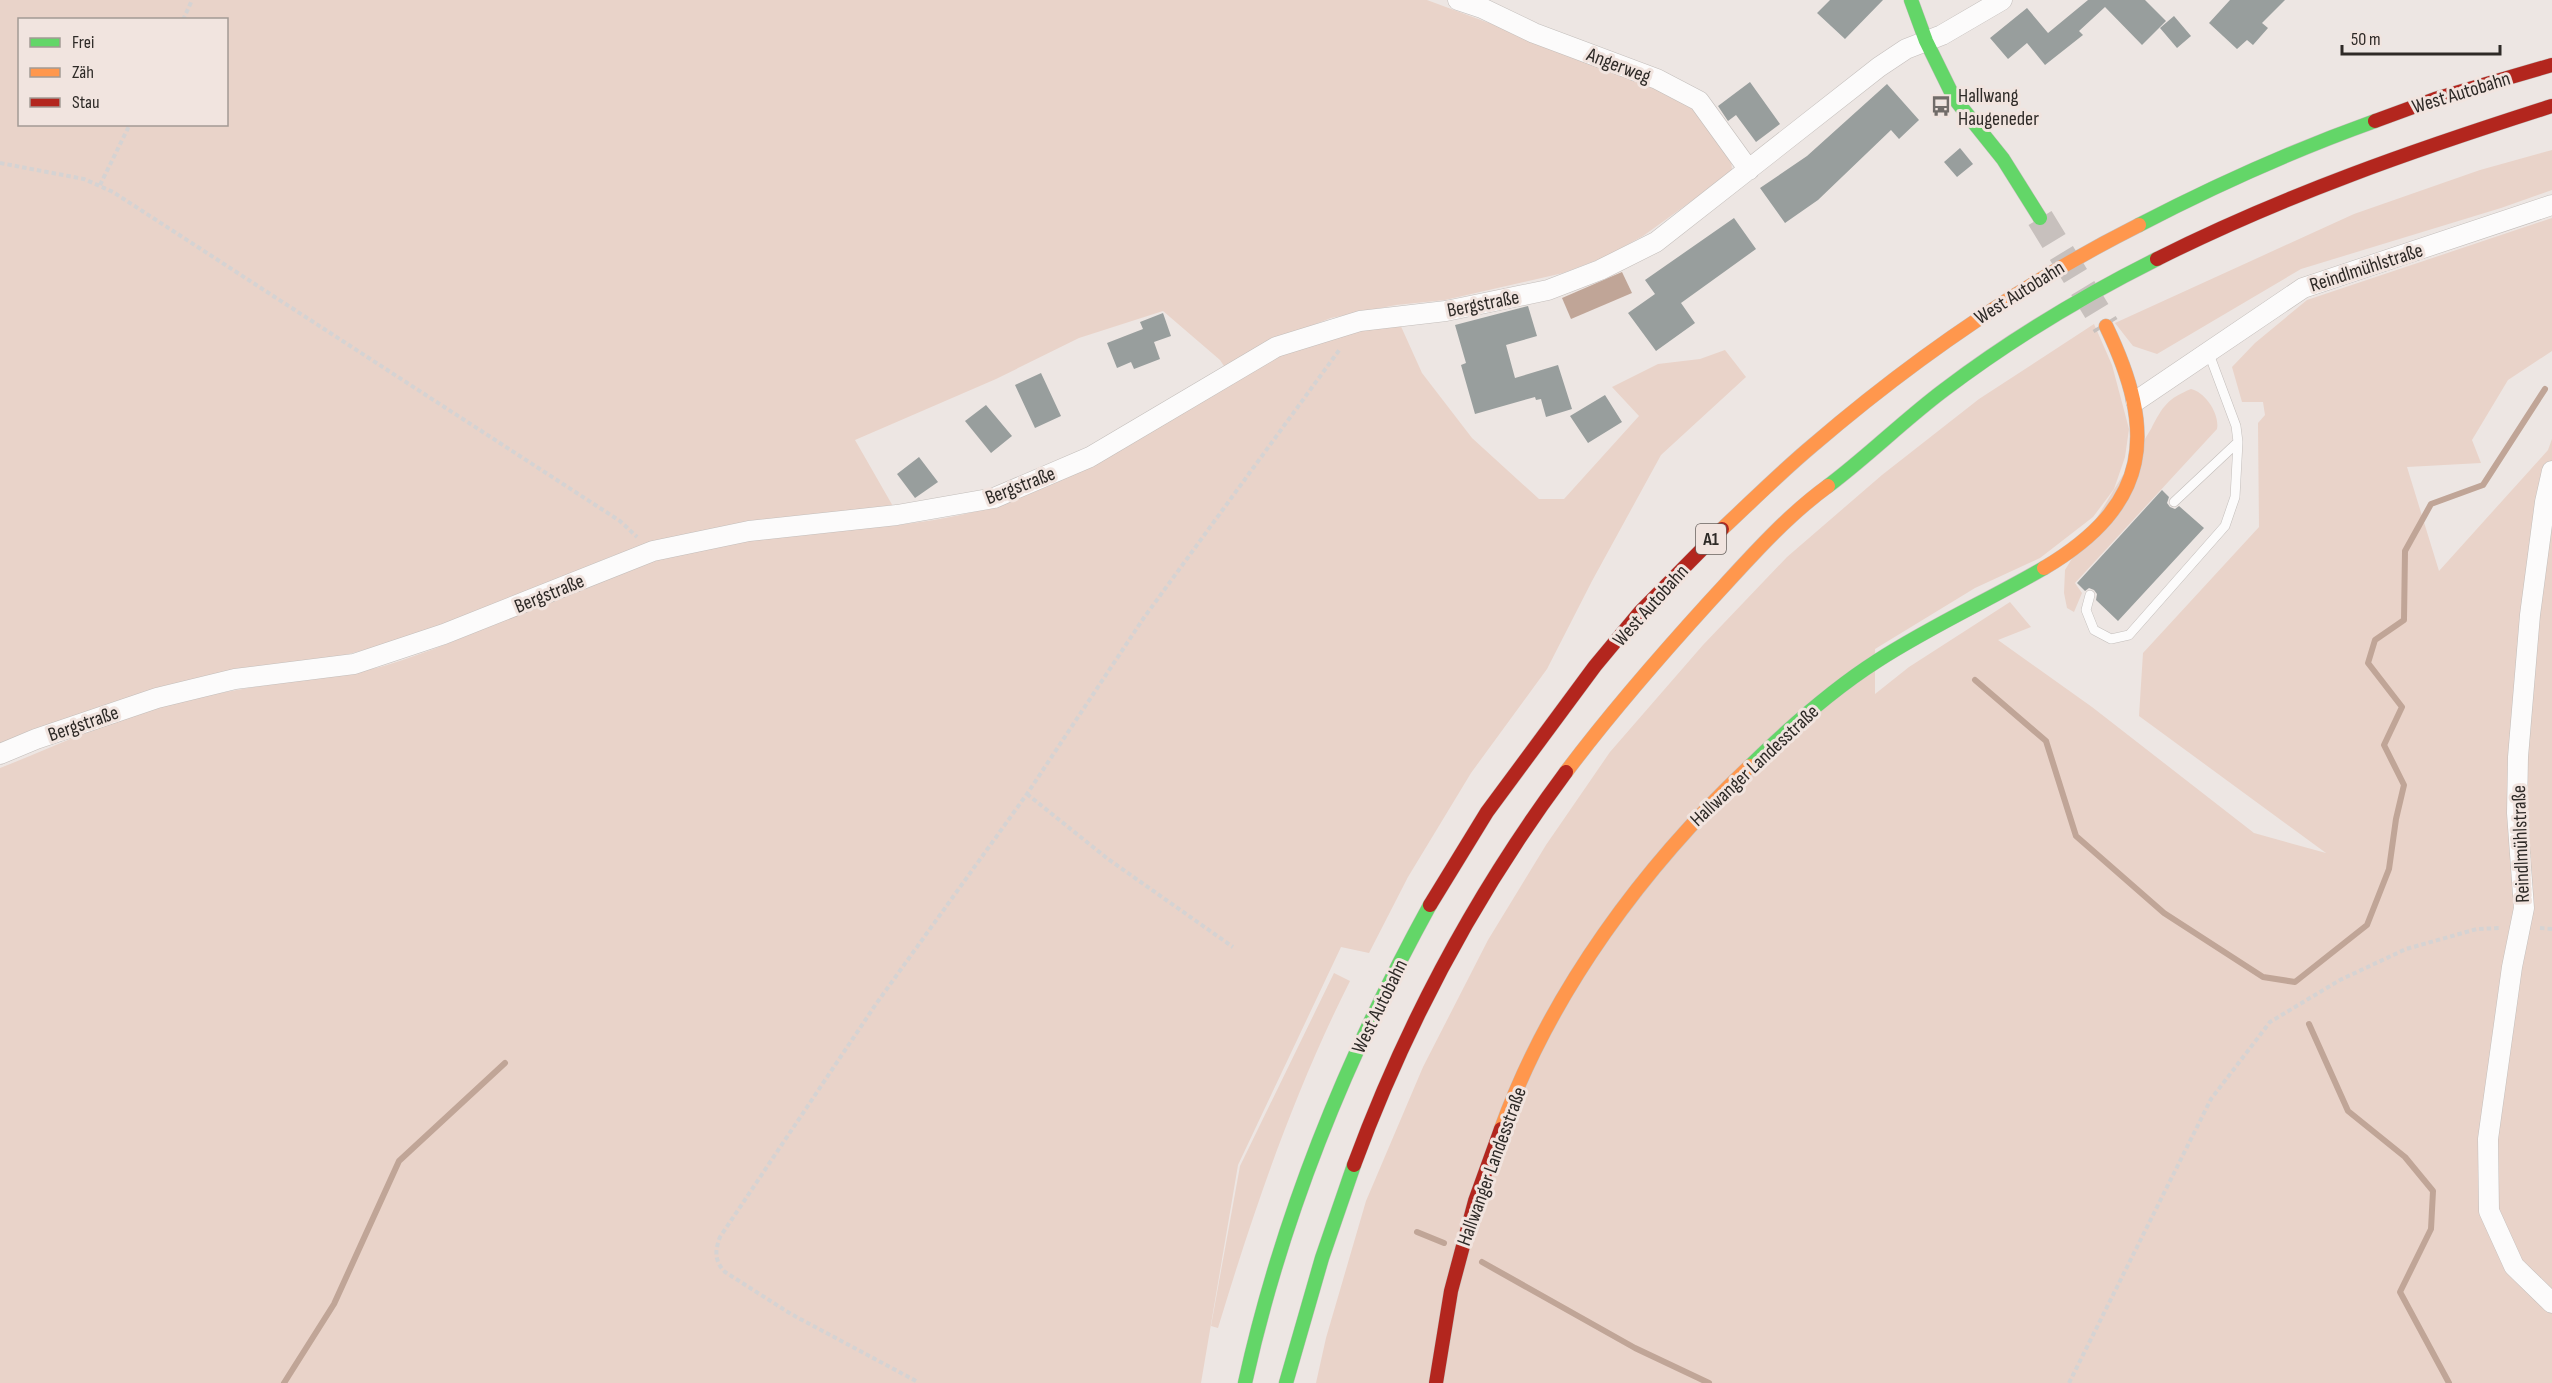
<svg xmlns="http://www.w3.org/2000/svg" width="2552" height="1383" font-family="'Sofia Sans Condensed',sans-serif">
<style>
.green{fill:#e9d3c9;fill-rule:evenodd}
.water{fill:#c0a597}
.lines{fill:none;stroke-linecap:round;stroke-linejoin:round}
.stream{stroke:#c0a597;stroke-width:6}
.building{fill:#989e9d}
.secondary-tunnel{stroke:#c7c0bd;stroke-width:27;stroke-dasharray:27 14;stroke-linecap:butt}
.lane-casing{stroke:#c3bebb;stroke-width:10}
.street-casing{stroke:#c3bebb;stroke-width:21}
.fast-casing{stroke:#c3bebb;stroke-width:15}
.slow-casing{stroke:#c3bebb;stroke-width:15}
.jam-casing{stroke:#c3bebb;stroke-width:15}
.path{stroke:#d5d3d3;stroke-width:4;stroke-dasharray:4.5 3;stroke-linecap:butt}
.lane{stroke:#fcfbfb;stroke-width:9}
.street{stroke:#fcfbfb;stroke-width:20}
.fast{stroke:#63d668;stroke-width:14}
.slow{stroke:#ff974d;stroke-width:14}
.jam{stroke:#b3261e;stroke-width:14}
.labels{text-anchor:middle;stroke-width:6;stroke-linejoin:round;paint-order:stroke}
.shield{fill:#f1e4df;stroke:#68625e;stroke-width:1.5}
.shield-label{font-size:18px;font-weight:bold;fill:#2e2a27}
.street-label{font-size:20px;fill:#2e2a27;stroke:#f1e4df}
.poi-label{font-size:20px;fill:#2e2a27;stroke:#f1e4df;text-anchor:start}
</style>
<rect width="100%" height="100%" fill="#ede6e3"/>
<path class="green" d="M0 0H1427L1653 84 1696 110 1731 154 1732 172 1643 236 1605 257 1563 273 1445 300 1396 305 1331 318 1265 344 1224 366 1220 360 1163 311 1079 338 996 379 855 440 894 508 682 535 612 556 438 630 0 748ZM20 20H226V124H20Z
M2552 150V190L2501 208 2301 269 2157 354 2133 346 2115 323 2354 214 2480 170Z
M2552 218V351L2508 380 2472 440 2481 463 2407 467 2439 571 2548 450 2552 439V1383H1316L1326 1338 1366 1201 1423 1067 1488 940 1546 845 1610 752 1703 645 1787 557 1882 475 1979 399 2094 324 2112 365 2129 429 2125 457 2114 489 2093 517 2040 558 1975 588 1875 649V694L1909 667 2010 602 2031 627 1998 640 2092 707 2254 833 2326 853 2139 716 2143 653 2259 527 2258 423 2265 415 2263 402H2242L2232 367 2255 343 2307 300Z
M1399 322 1422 373 1472 438 1539 499H1564L1639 416 1612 387 1658 364 1700 359 1725 350 1746 377 1661 455 1592 581 1547 669 1471 773 1408 877 1369 953 1341 947 1238 1165 1201 1383H0V768C57 746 115 717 174 703 220 691 267 685 314 678 338 675 364 672 387 665 489 634 582 576 686 550 785 526 890 536 988 508 1092 479 1176 409 1271 360 1312 339 1355 330 1399 322Z
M2191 389C2205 392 2220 414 2217 429L2075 583 2082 593 2074 612 2067 608 2064 593 2065 570 2151 429C2163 406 2167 399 2191 389Z
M1334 973 1350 981C1294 1092 1254 1209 1218 1328L1211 1326 1240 1166Z"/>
<path class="water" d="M1622 272 1632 293 1571 319 1562 298Z"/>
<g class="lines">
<path class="stream" d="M1975 680 2046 741 2076 836 2164 913 2263 977 2295 982 2367 925 2389 869 2396 819 2404 785 2384 745 2402 707 2368 663 2375 640 2404 620 2405 551 2431 504 2483 485 2545 389
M2309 1024 2348 1111 2405 1157 2433 1191 2431 1229 2400 1292 2449 1383
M1417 1232 1444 1243
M1482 1262 1635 1348 1709 1383
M284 1383 334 1304 399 1161 505 1063"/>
</g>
<path class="building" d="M1830 0H1883L1845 39 1817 13Z
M2088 0H2145L2166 21 2142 45 2105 7 2079 31 2083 35 2045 65 2027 43 2008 59 1990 38 2027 8 2048 33Z
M2230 0H2285L2262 23 2268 28 2253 45 2247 40 2237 49 2209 23Z
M2174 16 2191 36 2177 48 2160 28Z
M1750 82 1780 124 1756 142 1736 115 1728 121 1718 106Z
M1887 84 1919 120 1899 139 1891 130 1818 200 1785 223 1760 188 1807 156Z
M1960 148 1973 164 1957 177 1944 162Z
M1734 218 1756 249 1681 303 1695 323 1656 351 1628 313 1655 294 1645 280Z
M1528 306 1537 336 1506 345 1515 378 1558 365 1572 409 1546 417 1541 399 1536 400 1535 397 1475 414 1461 365 1466 363 1455 325Z
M1163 313 1171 336 1154 342 1160 359 1134 369 1131 362 1117 368 1107 343 1143 329 1140 322Z
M1041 373 1061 416 1035 428 1015 385Z
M1605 395 1622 422 1588 443 1570 416Z
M986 405 1012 436 991 453 965 421Z
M919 457 938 482 915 498 897 474Z
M2162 490 2169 497 2167 503 2170 507 2175 509 2179 506 2204 528 2118 621 2096 600 2097 594 2094 590 2089 588 2085 591 2077 583Z"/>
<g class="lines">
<path class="secondary-tunnel" d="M2040 218 2106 326"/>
<g class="lane-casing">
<path id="lane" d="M2208 351 2236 426 2238 442
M2090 595 2086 610 2094 630 2111 639 2129 635 2225 526 2235 497 2238 442 2174 502"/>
</g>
<g class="street-casing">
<path id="street" d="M1458 0 1482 8 1534 33 1657 79 1699 101 1749 170
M2136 401 2303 288 2552 205
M2552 471 2545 502 2530 615 2518 757 2517 813 2524 908 2512 967 2488 1139 2489 1211 2514 1266 2552 1303
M0 754 36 739 157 698 235 679 354 664 444 634 653 551 749 531 897 515 994 498 1090 457 1276 347 1360 321 1446 311 1548 290 1600 270 1656 242 1879 67 1906 49 1942 35 2002 0"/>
</g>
<g class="fast-casing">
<path id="fast" d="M1911 0 1926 41 1954 98 2003 159 2040 218
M2139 225C2216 185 2294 150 2375 121
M1828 486C1868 456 1904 420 1944 390 2010 340 2083 296 2157 259
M1750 766C1789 728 1830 691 1877 661 1931 626 1989 600 2044 568
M1245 1383C1282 1215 1347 1056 1430 905
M1286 1383 1322 1258 1354 1165"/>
</g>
<g class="slow-casing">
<path id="slow" d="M1722 529C1752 501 1781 472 1812 446 1912 360 2022 284 2139 225
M2044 568C2152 504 2157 432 2106 326
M1566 772C1611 712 1660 656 1710 601 1747 561 1784 518 1828 486
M1501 1129C1551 991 1644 866 1750 766"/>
</g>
<g class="jam-casing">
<path id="jam" d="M2375 121 2435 99 2552 65
M2157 259C2284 195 2417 149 2552 106
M1430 905 1487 812 1595 666 1640 612 1722 529
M1354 1165C1406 1024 1476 893 1566 772
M1436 1383 1451 1291 1475 1201 1501 1129"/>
</g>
<path class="path" d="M183 20 192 0
M0 163 84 179 113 192 620 521 637 537
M100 185 130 124
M1027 794 1108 859 1233 947
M2540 928 2552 929
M916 1381 791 1314 725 1272C714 1261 715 1250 720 1237L876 1004 1027 794 1143 619 1340 349
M2069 1383 2211 1099 2270 1022 2340 980 2406 949 2477 929 2500 928"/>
<use href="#lane" class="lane"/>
<use href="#street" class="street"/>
<use href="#fast" class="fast"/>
<use href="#slow" class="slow"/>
<use href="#jam" class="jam"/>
</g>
<defs>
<g id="bus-bare" transform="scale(1.62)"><path d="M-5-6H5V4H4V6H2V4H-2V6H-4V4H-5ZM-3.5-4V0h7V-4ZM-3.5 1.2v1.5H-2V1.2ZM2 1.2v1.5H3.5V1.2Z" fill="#716c69" stroke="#f1e4df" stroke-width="2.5" paint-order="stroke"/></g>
</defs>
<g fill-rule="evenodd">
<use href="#bus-bare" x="1941" y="106"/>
</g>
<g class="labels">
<rect class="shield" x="1696" y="524" width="30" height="30" rx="4.5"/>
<g class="shield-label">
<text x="1711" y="545">A1</text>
</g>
<g class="street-label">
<text transform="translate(1619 65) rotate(21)" y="7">Angerweg</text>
<text transform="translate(2461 92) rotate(-17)" y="7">West Autobahn</text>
<text transform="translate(2366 267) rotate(-18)" y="7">Reindlmühlstraße</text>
<text transform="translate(2019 292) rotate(-32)" y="7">West Autobahn</text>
<text transform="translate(1483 303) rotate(-11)" y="7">Bergstraße</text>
<text transform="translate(1020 485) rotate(-21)" y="7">Bergstraße</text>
<text transform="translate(549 593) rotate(-22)" y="7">Bergstraße</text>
<text transform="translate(1650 605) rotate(-48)" y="7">West Autobahn</text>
<text transform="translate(83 723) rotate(-19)" y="7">Bergstraße</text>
<text transform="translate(1754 765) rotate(-43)" y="7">Hallwanger Landesstraße</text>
<text transform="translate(2520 844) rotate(-92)" y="7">Reindlmühlstraße</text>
<text transform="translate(1379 1006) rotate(-64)" y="7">West Autobahn</text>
<text transform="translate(1491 1166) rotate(-70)" y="7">Hallwanger Landesstraße</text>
</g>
<g class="poi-label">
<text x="1958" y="102">Hallwang<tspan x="1958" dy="23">Haugeneder</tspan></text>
</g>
</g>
<rect x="18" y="18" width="210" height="108" fill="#f1e4df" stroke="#a39a95" stroke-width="1.5"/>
<rect x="30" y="38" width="30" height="9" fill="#63d668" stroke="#a39a95" stroke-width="1.5"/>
<text x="72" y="48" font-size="18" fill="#2e2a27">Frei</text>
<rect x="30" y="68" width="30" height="9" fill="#ff974d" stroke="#a39a95" stroke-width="1.5"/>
<text x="72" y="78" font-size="18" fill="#2e2a27">Zäh</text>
<rect x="30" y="98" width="30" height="9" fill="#b3261e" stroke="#a39a95" stroke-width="1.5"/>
<text x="72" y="108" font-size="18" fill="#2e2a27">Stau</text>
<path d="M2342 45v9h158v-9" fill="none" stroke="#2e2a27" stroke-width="3"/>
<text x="2351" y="45" font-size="18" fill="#2e2a27" stroke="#f1e4df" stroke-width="4.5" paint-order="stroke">50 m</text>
</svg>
